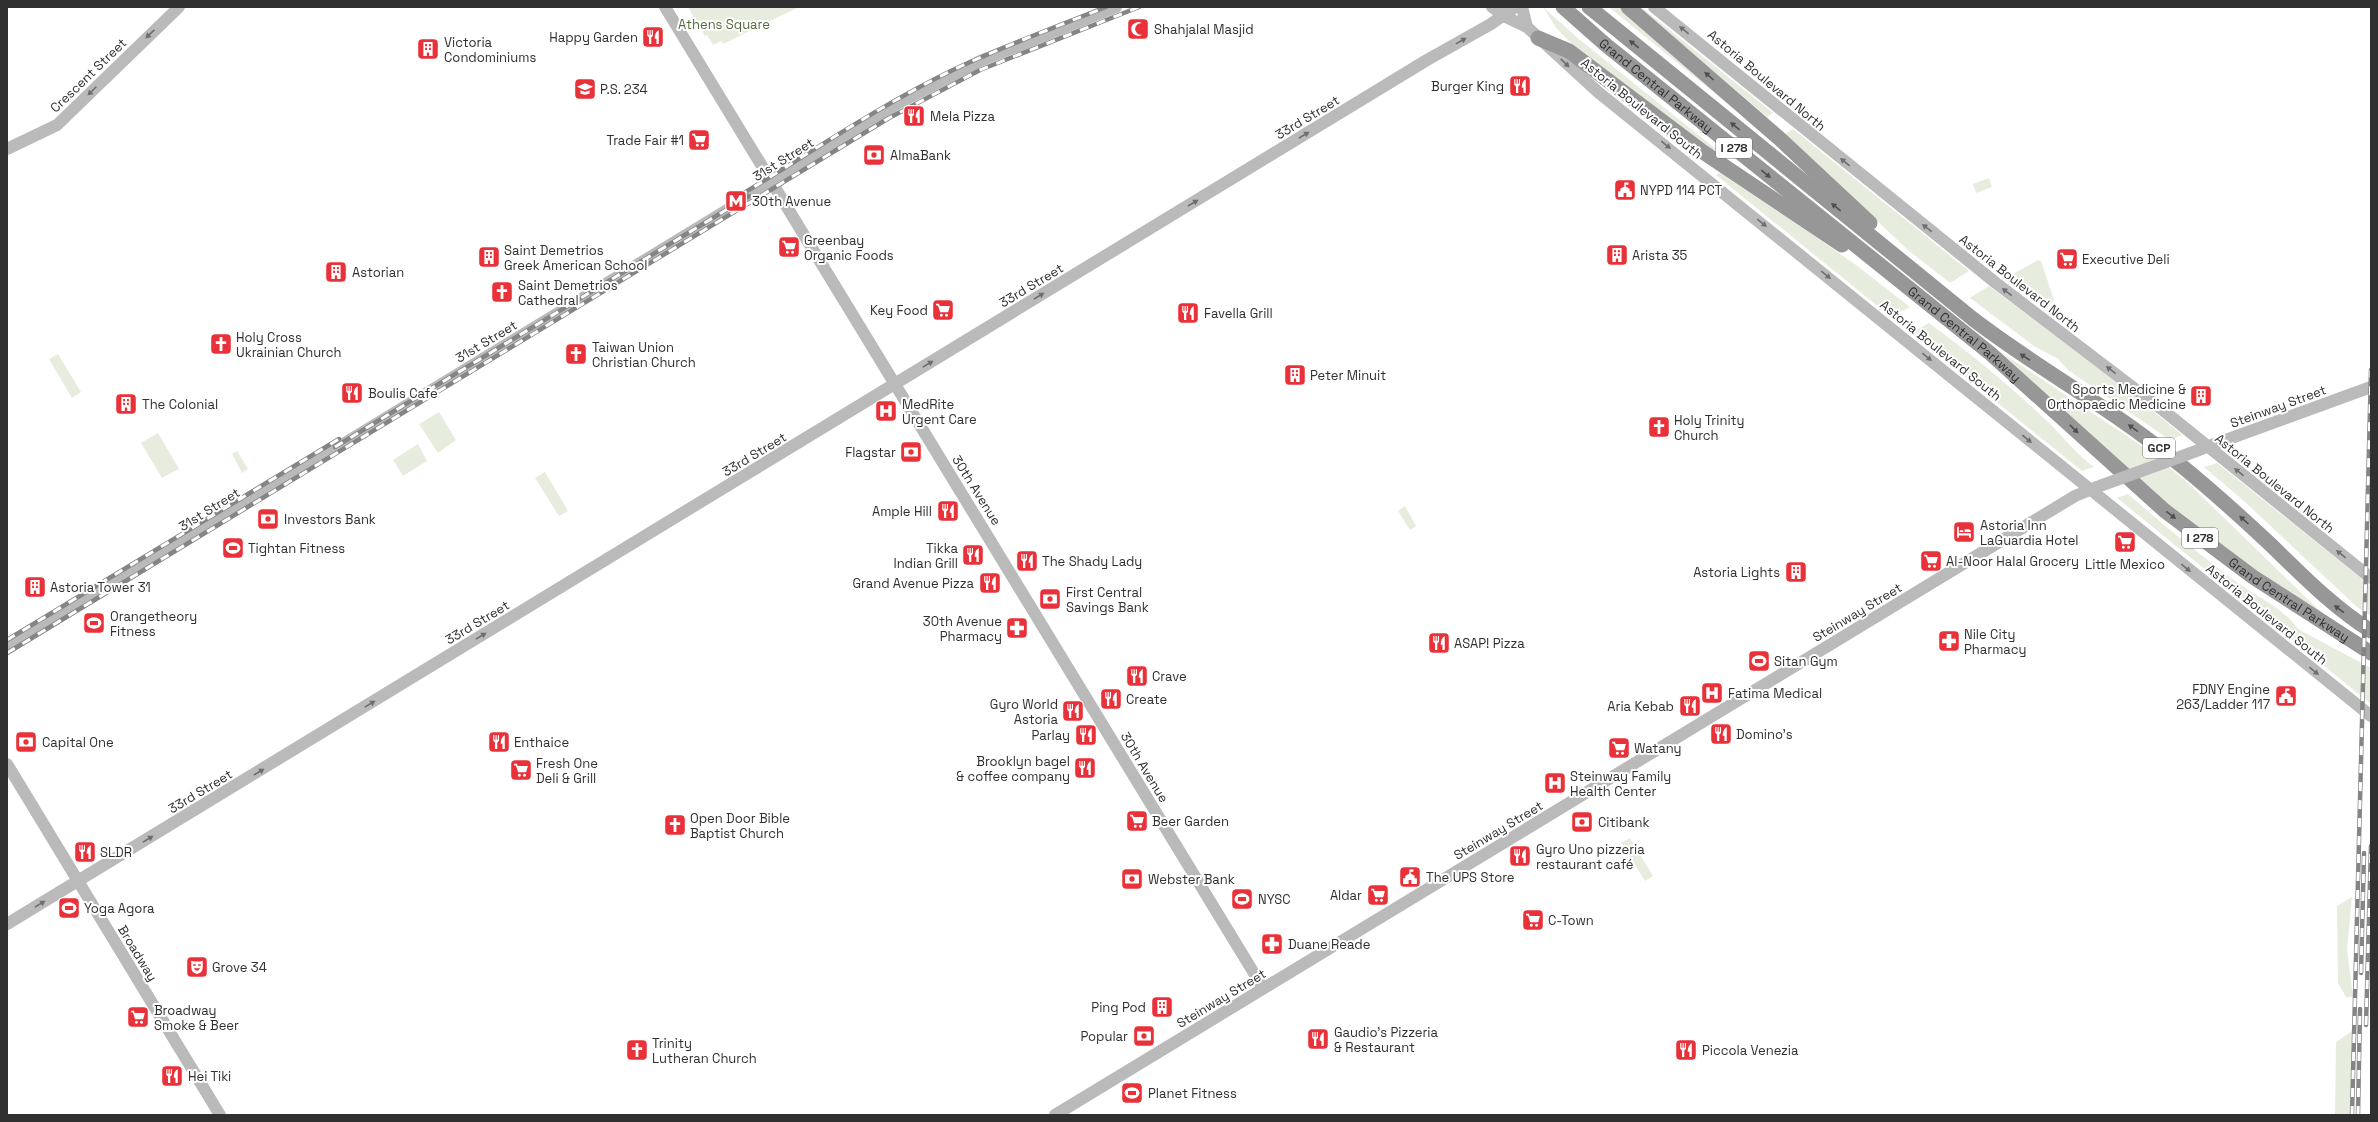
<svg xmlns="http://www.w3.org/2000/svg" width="2378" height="1122" font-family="'Space Grotesk',sans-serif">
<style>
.green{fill:#e6edde}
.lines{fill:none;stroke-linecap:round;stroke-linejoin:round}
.secondary{stroke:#bababa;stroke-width:12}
.highway{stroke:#979797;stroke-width:15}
.rail-casing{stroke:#858585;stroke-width:4.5}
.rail{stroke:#fff;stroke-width:3;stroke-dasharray:9;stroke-linecap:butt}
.secondary-bridge{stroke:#bababa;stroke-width:12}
.oneway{fill:#6e6e6e}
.oneway2{fill:#4f4f4f}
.labels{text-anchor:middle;stroke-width:4;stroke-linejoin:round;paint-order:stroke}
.shield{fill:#fff;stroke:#6e6e6e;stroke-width:1}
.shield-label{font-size:12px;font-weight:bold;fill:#303030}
.park-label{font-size:13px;fill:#526d3c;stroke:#fff}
.poi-label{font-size:13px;fill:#303030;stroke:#fff;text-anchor:start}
.street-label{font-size:13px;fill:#303030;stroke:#fff}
</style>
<rect width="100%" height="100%" fill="#fff"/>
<path class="green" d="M688 7H799L723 44 721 41 713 45 707 35 705 36Z
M1543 7 1580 40 1716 149 1713 150 1578 50 1557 29Z
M1609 7H1621L1745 118Z
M1639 7H1641L1773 113 1767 117Z
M1606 87 1702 157 1696 160Z
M1793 129 1969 271 1950 283 1908 250 1785 134Z
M1722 171 1856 265 1910 307 1891 317 1716 175Z
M1989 178 1992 187 1976 193 1973 184Z
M2038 260 2041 261 2054 300 2051 303 2013 274Z
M1989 286 2126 389 2182 435 2170 440 2068 370 2058 359 2034 346 1970 298Z
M1929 323C1970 353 2009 385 2046 420 2063 436 2076 454 2094 467L2082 471 1911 333Z
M2001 352 2148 450 2188 483 2321 612 2261 576 2149 490Z
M58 354 81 392 72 398 49 359Z
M439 412 456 440 438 453 419 424Z
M158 433 179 469 162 478 141 443Z
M418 444 427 461 403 476 393 460Z
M237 451 248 469 242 473 232 454Z
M2217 463 2371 586V616L2357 607 2245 502 2204 467Z
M545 472 568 511 559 516 535 478Z
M2128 494C2163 525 2200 555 2238 583 2258 598 2284 608 2298 629L2371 668V704L2117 498Z
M1405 506 1416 526 1410 530 1398 511Z
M1630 838 1653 876 1645 881 1621 843Z
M2352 897 2347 949 2353 997H2346L2338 983 2337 906Z
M2352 1031 2350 1115H2335L2336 1042Z"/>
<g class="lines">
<path class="secondary" d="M665 7 1263 988
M1492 7 1504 16 1527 27 1598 92 2371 716
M1522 7 1527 27
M1654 7 1996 283 2164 411 2371 578
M7 149 57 125 179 7
M2201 449 2371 387
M7 649 773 182 897 104 980 61 1116 7
M7 764 220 1115
M7 924 1427 60 1491 24 1515 7
M1055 1115 2075 496 2097 487"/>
<g class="highway">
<path id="s1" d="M1563 7 1606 45 1991 354 2165 511 2253 577 2371 653"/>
<path d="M1589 7 1973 319C2038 369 2110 407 2173 459 2207 486 2239 515 2271 545 2303 576 2333 607 2371 631"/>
<path d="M1628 7 1780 139 1870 223"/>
<path d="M1538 38 1569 51 1703 152 1842 245"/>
</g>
<g class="rail-casing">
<path id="rail" d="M739 196C810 153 880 105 955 69 1004 46 1056 27 1106 7
M335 447 749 196
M7 640 339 439
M7 653 889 118 980 70 1139 7
M2361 973 2364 853
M2366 1025 2371 846
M2352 1115 2371 370
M2358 1115 2360 1009"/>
</g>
<use href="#rail" class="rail"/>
<path class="secondary-bridge" d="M2097 487 2199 450"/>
</g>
<defs><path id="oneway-solid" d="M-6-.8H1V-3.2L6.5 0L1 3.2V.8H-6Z"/></defs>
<g class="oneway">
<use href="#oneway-solid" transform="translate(1684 30) rotate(-141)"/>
<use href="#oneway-solid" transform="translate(150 34) rotate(137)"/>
<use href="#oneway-solid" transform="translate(1461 41) rotate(-29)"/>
<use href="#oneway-solid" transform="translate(1565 63) rotate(44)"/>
<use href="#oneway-solid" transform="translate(92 91) rotate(135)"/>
<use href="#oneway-solid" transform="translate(1304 135) rotate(-31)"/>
<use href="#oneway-solid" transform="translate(1666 145) rotate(39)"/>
<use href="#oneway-solid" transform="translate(1845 162) rotate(-141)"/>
<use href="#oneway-solid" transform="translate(1193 203) rotate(-31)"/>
<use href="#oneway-solid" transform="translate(1762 223) rotate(39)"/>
<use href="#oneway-solid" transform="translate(1927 228) rotate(-142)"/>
<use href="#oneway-solid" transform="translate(1826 275) rotate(39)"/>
<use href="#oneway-solid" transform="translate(2007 292) rotate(-143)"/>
<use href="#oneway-solid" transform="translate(1039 296) rotate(-31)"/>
<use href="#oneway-solid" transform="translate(1927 357) rotate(39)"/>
<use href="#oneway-solid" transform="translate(928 364) rotate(-31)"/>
<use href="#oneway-solid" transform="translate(2111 370) rotate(-143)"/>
<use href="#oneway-solid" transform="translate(2027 439) rotate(39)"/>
<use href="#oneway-solid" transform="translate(2239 472) rotate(-141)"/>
<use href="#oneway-solid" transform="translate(2341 554) rotate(-141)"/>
<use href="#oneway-solid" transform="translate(2186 568) rotate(39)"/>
<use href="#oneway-solid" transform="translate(481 636) rotate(-31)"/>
<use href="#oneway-solid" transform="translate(2314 671) rotate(39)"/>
<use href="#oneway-solid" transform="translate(370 704) rotate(-31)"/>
<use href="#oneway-solid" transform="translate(259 772) rotate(-31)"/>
<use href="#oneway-solid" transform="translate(148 839) rotate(-31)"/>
<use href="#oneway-solid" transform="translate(40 904) rotate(-31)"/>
</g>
<g class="oneway2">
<use href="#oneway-solid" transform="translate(1634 44) rotate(-141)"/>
<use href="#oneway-solid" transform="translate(1709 76) rotate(-138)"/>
<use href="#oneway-solid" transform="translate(1735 126) rotate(-141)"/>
<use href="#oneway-solid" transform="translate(1766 174) rotate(39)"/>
<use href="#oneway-solid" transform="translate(1836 207) rotate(-141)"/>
<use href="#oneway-solid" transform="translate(2025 357) rotate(-147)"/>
<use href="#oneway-solid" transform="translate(2133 428) rotate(-144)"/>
<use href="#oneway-solid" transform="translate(2074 429) rotate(44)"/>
<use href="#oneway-solid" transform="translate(2171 515) rotate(38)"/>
<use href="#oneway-solid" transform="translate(2244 520) rotate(-138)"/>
<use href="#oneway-solid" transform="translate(2339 609) rotate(-142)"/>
</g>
<defs>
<g id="mosque-square" transform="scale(1.15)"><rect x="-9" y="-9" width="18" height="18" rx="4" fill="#e93139" stroke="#fff"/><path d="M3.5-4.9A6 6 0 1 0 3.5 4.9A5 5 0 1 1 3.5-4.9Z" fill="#fff"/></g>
<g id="restaurant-square" transform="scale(1.15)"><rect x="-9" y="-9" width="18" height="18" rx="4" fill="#e93139" stroke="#fff"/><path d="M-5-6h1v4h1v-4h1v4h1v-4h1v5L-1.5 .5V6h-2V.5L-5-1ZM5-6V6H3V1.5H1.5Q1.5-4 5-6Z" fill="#fff"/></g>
<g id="building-square" transform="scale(1.15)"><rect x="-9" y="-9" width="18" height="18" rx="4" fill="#e93139" stroke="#fff"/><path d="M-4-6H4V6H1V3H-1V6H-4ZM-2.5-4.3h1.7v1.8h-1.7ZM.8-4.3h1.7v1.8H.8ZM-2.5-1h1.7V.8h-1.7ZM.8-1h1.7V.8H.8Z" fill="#fff"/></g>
<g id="school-square" transform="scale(1.15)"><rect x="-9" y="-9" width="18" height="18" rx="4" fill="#e93139" stroke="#fff"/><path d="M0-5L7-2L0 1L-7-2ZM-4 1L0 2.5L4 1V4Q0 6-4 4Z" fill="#fff"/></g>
<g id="supermarket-square" transform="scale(1.15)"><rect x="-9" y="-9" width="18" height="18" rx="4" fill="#e93139" stroke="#fff"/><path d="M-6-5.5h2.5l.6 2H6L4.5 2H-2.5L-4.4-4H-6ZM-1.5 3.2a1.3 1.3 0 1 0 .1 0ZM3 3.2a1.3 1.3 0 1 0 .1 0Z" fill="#fff"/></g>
<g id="bank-square" transform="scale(1.15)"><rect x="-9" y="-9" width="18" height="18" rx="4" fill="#e93139" stroke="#fff"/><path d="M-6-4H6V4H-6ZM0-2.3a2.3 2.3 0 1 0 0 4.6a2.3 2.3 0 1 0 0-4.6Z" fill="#fff"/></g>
<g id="civic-square" transform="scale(1.15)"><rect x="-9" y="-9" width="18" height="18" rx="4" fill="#e93139" stroke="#fff"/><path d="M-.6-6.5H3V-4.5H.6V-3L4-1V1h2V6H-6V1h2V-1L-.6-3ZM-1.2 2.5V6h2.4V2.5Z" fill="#fff"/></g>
<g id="metro-square" transform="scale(1.15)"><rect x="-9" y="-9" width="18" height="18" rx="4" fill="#e93139" stroke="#fff"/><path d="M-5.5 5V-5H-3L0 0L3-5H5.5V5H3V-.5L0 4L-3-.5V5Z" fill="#fff"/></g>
<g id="church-square" transform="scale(1.15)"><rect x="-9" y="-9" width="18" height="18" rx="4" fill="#e93139" stroke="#fff"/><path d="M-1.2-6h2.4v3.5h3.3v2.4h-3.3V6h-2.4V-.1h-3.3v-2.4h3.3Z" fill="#fff"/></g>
<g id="hospital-square" transform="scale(1.15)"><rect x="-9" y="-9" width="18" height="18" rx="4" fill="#e93139" stroke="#fff"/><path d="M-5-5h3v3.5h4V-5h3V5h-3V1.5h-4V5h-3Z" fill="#fff"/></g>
<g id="hotel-square" transform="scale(1.15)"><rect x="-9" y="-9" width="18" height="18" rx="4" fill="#e93139" stroke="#fff"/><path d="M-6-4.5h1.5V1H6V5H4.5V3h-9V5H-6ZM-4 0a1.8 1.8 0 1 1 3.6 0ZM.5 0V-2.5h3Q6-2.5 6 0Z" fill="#fff"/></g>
<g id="stadium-square" transform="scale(1.15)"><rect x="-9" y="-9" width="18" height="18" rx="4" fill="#e93139" stroke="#fff"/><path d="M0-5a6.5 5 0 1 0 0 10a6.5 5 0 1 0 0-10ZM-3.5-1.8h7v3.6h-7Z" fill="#fff"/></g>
<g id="pharmacy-square" transform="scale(1.15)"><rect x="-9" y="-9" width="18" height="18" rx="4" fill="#e93139" stroke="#fff"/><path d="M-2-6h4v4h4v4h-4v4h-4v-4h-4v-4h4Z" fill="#fff"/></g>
<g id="theatre-square" transform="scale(1.15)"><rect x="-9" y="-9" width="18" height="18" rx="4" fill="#e93139" stroke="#fff"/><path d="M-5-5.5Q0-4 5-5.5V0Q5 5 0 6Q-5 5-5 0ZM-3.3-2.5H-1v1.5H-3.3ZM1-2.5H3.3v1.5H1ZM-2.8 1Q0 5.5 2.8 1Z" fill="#fff"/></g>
</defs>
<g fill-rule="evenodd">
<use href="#mosque-square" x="1138" y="29"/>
<use href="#restaurant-square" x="653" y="37"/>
<use href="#building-square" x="428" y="49"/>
<use href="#restaurant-square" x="1520" y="86"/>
<use href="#school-square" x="585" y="89"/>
<use href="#restaurant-square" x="914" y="116"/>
<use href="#supermarket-square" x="699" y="140"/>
<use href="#bank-square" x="874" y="155"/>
<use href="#civic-square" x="1625" y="190"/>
<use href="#metro-square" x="736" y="201"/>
<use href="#supermarket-square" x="789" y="247"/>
<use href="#building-square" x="1617" y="255"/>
<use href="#building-square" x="489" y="257"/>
<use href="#supermarket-square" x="2067" y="259"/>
<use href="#building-square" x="336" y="272"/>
<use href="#church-square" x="502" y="292"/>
<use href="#supermarket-square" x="943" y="310"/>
<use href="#restaurant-square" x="1188" y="313"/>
<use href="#church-square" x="221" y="344"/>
<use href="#church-square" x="576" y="354"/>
<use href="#building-square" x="1295" y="375"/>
<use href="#restaurant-square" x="352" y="393"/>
<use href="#building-square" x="2201" y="396"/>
<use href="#building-square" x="126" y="404"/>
<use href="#hospital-square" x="886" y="411"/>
<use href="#church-square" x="1659" y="427"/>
<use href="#bank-square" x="911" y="452"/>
<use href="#restaurant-square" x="948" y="511"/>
<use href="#bank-square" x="268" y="519"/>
<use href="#hotel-square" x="1964" y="532"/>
<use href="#supermarket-square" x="2125" y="542"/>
<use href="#stadium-square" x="233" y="548"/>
<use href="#restaurant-square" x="973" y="555"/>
<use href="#restaurant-square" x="1027" y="561"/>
<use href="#supermarket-square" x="1931" y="561"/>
<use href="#building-square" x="1796" y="572"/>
<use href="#restaurant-square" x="990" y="583"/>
<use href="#building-square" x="35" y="587"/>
<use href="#bank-square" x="1050" y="599"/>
<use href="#stadium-square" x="94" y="623"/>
<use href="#pharmacy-square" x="1017" y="628"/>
<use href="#pharmacy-square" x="1949" y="641"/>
<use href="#restaurant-square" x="1439" y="643"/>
<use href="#stadium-square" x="1759" y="661"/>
<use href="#restaurant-square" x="1137" y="676"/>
<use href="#hospital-square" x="1712" y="693"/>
<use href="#civic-square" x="2286" y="696"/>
<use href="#restaurant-square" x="1111" y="699"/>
<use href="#restaurant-square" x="1690" y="706"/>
<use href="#restaurant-square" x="1073" y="711"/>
<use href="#restaurant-square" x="1721" y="734"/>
<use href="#restaurant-square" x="1086" y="735"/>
<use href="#bank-square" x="26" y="742"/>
<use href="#restaurant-square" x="499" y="742"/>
<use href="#supermarket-square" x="1619" y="748"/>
<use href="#restaurant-square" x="1085" y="768"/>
<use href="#supermarket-square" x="521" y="770"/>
<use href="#hospital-square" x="1555" y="783"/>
<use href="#supermarket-square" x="1137" y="821"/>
<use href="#bank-square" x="1582" y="822"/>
<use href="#church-square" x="675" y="825"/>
<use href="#restaurant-square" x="85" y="852"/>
<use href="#restaurant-square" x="1520" y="856"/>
<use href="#civic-square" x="1410" y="877"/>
<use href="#bank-square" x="1132" y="879"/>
<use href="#supermarket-square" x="1378" y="895"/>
<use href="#stadium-square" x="1242" y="899"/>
<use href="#stadium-square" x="69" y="908"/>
<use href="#supermarket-square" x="1533" y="920"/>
<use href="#pharmacy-square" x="1272" y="944"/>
<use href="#theatre-square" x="197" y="967"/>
<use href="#building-square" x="1162" y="1007"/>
<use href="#supermarket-square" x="138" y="1017"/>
<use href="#bank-square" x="1144" y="1036"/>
<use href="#restaurant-square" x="1318" y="1039"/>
<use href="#church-square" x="637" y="1050"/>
<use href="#restaurant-square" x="1686" y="1050"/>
<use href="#restaurant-square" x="172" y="1076"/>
<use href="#stadium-square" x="1132" y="1093"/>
</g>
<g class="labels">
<g class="shield">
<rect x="1716" y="138" width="36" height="20" rx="3"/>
<rect x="2143" y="438" width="32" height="20" rx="3"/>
<rect x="2182" y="528" width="36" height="20" rx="3"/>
</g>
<g class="shield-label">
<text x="1734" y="152">I 278</text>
<text x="2159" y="452">GCP</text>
<text x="2200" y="542">I 278</text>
</g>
<g class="park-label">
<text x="724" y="29">Athens Square</text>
</g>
<g class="poi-label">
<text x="1154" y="34">Shahjalal Masjid</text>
<text x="638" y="42" text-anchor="end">Happy Garden</text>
<text x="444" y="47">Victoria<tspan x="444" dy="15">Condominiums</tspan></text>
<text x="1504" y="91" text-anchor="end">Burger King</text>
<text x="600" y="94">P.S. 234</text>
<text x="930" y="121">Mela Pizza</text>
<text x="684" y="145" text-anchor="end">Trade Fair #1</text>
<text x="890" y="160">AlmaBank</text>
<text x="1640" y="195">NYPD 114 PCT</text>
<text x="752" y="206">30th Avenue</text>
<text x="804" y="245">Greenbay<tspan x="804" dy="15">Organic Foods</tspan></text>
<text x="504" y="255">Saint Demetrios<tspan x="504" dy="15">Greek American School</tspan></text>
<text x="1632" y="260">Arista 35</text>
<text x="2082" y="264">Executive Deli</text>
<text x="352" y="277">Astorian</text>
<text x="518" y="290">Saint Demetrios<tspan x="518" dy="15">Cathedral</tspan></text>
<text x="928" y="315" text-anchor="end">Key Food</text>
<text x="1204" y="318">Favella Grill</text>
<text x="236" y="342">Holy Cross<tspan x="236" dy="15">Ukrainian Church</tspan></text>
<text x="592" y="352">Taiwan Union<tspan x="592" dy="15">Christian Church</tspan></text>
<text x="1310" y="380">Peter Minuit</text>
<text x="2186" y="394" text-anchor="end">Sports Medicine &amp;<tspan x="2186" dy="15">Orthopaedic Medicine</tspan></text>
<text x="368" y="398">Boulis Cafe</text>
<text x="142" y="409">The Colonial</text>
<text x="902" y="409">MedRite<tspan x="902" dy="15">Urgent Care</tspan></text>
<text x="1674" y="425">Holy Trinity<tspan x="1674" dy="15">Church</tspan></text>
<text x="896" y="457" text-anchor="end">Flagstar</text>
<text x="932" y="516" text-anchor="end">Ample Hill</text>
<text x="284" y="524">Investors Bank</text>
<text x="1980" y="530">Astoria Inn<tspan x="1980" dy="15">LaGuardia Hotel</tspan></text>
<text x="248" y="553">Tightan Fitness</text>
<text x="958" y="553" text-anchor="end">Tikka<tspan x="958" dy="15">Indian Grill</tspan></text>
<text x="1042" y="566">The Shady Lady</text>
<text x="1946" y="566">Al-Noor Halal Grocery</text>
<text x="2125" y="569" text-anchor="middle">Little Mexico</text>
<text x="1780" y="577" text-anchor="end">Astoria Lights</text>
<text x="974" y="588" text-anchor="end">Grand Avenue Pizza</text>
<text x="50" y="592">Astoria Tower 31</text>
<text x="1066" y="597">First Central<tspan x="1066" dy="15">Savings Bank</tspan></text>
<text x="110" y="621">Orangetheory<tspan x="110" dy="15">Fitness</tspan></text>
<text x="1002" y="626" text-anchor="end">30th Avenue<tspan x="1002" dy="15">Pharmacy</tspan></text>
<text x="1964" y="639">Nile City<tspan x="1964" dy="15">Pharmacy</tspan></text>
<text x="1454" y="648">ASAP! Pizza</text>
<text x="1774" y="666">Sitan Gym</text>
<text x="1152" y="681">Crave</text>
<text x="2270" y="694" text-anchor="end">FDNY Engine<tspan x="2270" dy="15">263/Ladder 117</tspan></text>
<text x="1728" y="698">Fatima Medical</text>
<text x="1126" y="704">Create</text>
<text x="1058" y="709" text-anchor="end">Gyro World<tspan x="1058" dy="15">Astoria</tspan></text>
<text x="1674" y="711" text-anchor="end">Aria Kebab</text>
<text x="1736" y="739">Domino's</text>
<text x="1070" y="740" text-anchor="end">Parlay</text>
<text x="42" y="747">Capital One</text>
<text x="514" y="747">Enthaice</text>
<text x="1634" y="753">Watany</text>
<text x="1070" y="766" text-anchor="end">Brooklyn bagel<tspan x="1070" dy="15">&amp; coffee company</tspan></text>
<text x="536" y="768">Fresh One<tspan x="536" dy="15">Deli &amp; Grill</tspan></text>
<text x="1570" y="781">Steinway Family<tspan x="1570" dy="15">Health Center</tspan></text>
<text x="690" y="823">Open Door Bible<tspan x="690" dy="15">Baptist Church</tspan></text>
<text x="1152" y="826">Beer Garden</text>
<text x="1598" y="827">Citibank</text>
<text x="1536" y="854">Gyro Uno pizzeria<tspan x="1536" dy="15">restaurant café</tspan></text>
<text x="100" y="857">SLDR</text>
<text x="1426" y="882">The UPS Store</text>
<text x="1148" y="884">Webster Bank</text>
<text x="1362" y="900" text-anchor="end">Aldar</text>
<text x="1258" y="904">NYSC</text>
<text x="84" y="913">Yoga Agora</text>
<text x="1548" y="925">C-Town</text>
<text x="1288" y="949">Duane Reade</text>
<text x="212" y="972">Grove 34</text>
<text x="1146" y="1012" text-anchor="end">Ping Pod</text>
<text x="154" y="1015">Broadway<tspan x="154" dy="15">Smoke &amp; Beer</tspan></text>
<text x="1334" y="1037">Gaudio's Pizzeria<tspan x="1334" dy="15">&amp; Restaurant</tspan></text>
<text x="1128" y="1041" text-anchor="end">Popular</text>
<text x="652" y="1048">Trinity<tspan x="652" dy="15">Lutheran Church</tspan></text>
<text x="1702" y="1055">Piccola Venezia</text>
<text x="188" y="1081">Hei Tiki</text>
<text x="1148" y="1098">Planet Fitness</text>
</g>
<g class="street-label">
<text transform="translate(88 75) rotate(-44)" y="5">Crescent Street</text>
<text transform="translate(1767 80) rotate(40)" y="5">Astoria Boulevard North</text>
<text dy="5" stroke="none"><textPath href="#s1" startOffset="122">Grand Central Parkway</textPath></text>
<text transform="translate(1642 108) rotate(39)" y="5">Astoria Boulevard South</text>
<text transform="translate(1307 117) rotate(-31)" y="5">33rd Street</text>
<text transform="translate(783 159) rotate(-32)" y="5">31st Street</text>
<text transform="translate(2020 283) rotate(38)" y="5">Astoria Boulevard North</text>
<text transform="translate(1031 285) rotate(-31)" y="5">33rd Street</text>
<text dy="5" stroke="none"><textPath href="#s1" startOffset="518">Grand Central Parkway</textPath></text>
<text transform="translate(486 341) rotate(-31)" y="5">31st Street</text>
<text transform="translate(1941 350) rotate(39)" y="5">Astoria Boulevard South</text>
<text transform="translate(2278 406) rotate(-20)" y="5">Steinway Street</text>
<text transform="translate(754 454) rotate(-31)" y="5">33rd Street</text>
<text transform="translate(2275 483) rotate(39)" y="5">Astoria Boulevard North</text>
<text transform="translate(977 490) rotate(58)" y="5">30th Avenue</text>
<text transform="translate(209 509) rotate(-32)" y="5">31st Street</text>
<text dy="5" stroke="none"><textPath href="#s1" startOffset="938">Grand Central Parkway</textPath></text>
<text transform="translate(1857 612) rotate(-31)" y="5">Steinway Street</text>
<text transform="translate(2267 614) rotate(39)" y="5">Astoria Boulevard South</text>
<text transform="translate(477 622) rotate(-31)" y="5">33rd Street</text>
<text transform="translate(1145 767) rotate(59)" y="5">30th Avenue</text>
<text transform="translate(200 791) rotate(-31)" y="5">33rd Street</text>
<text transform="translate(1498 830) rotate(-31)" y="5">Steinway Street</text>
<text transform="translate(138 953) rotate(59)" y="5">Broadway</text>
<text transform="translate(1221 998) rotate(-31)" y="5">Steinway Street</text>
</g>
</g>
<rect width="2378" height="1122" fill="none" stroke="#303030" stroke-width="16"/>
</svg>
